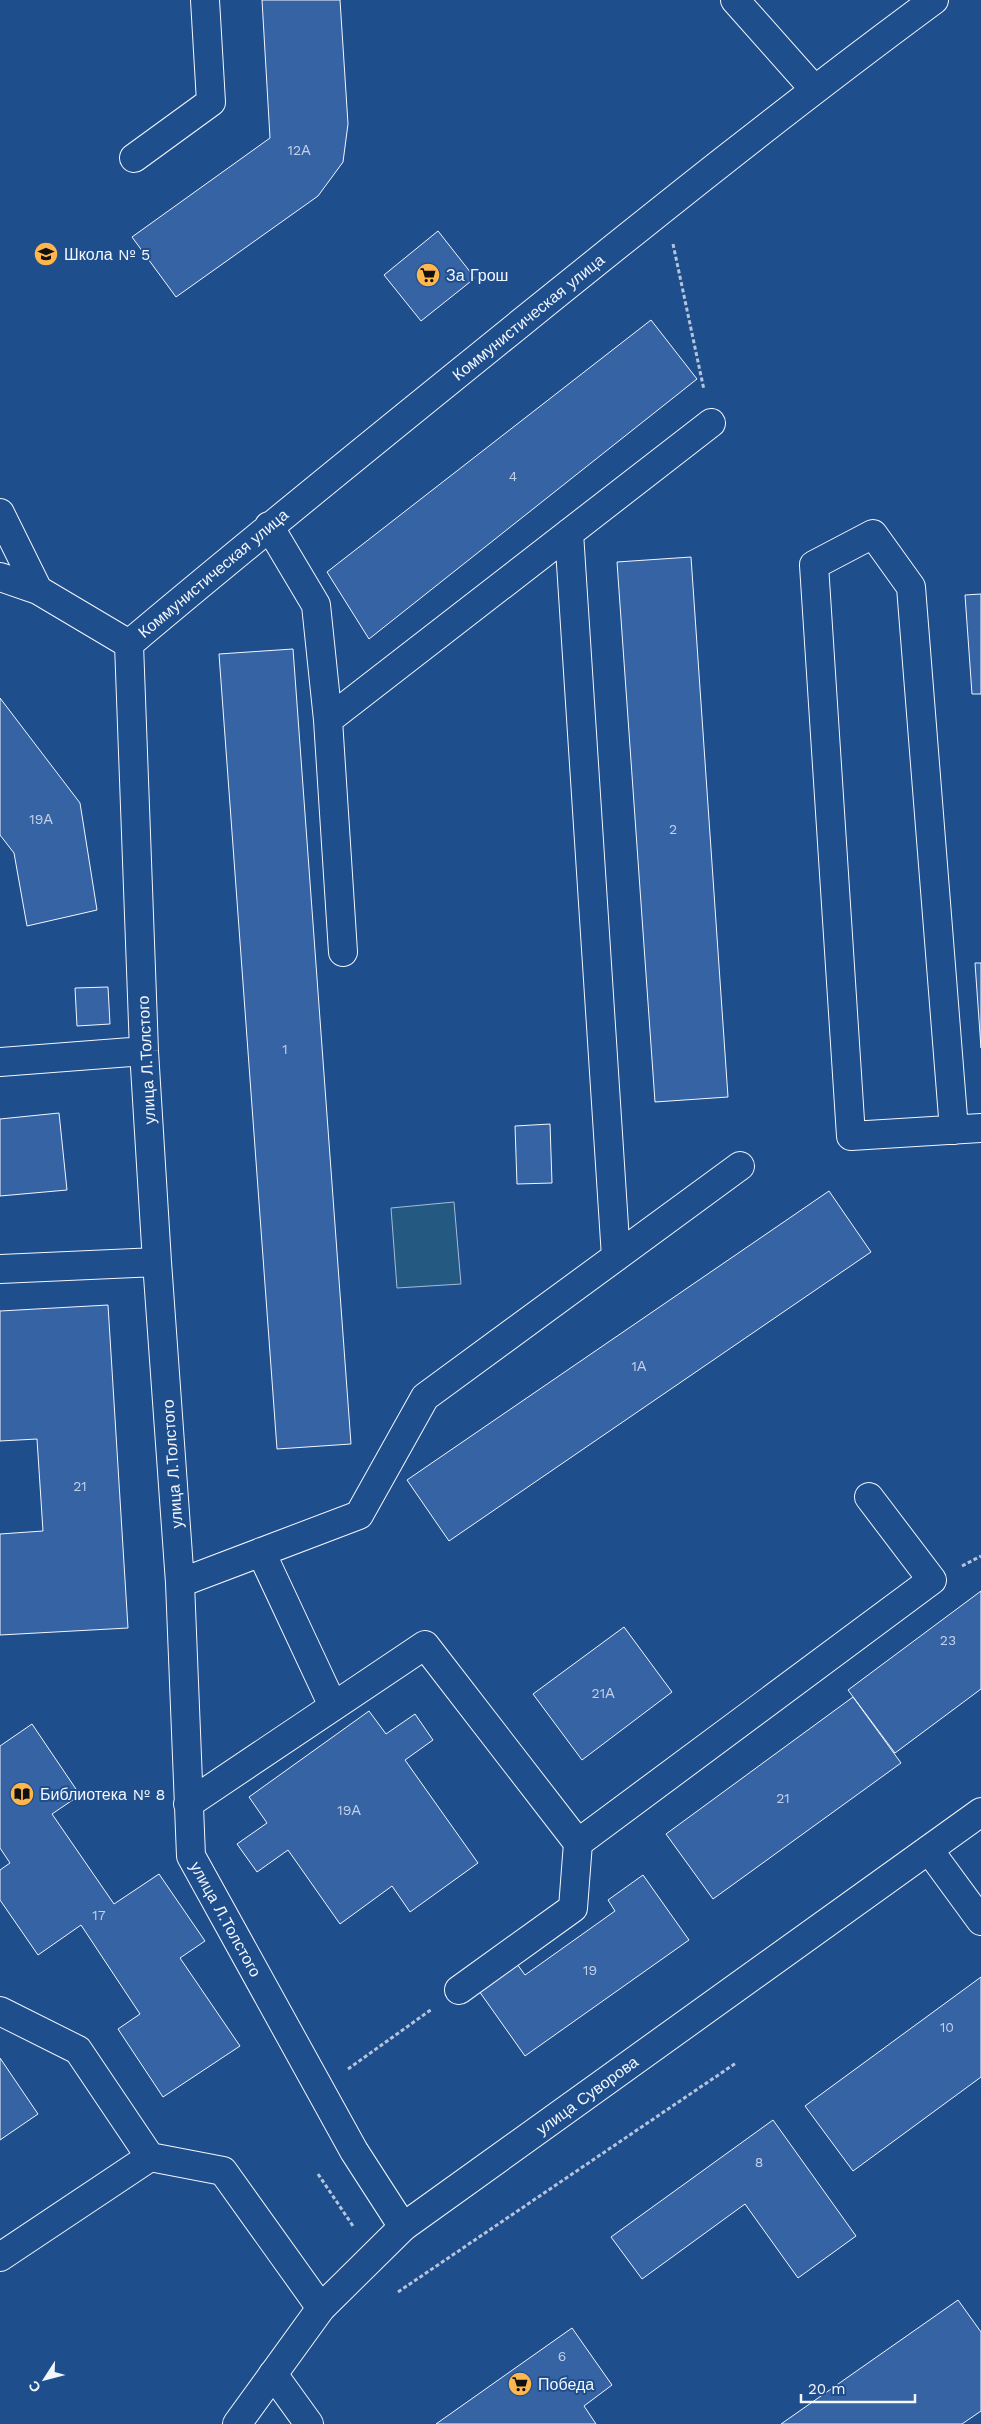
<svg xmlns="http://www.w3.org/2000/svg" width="981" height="2424" font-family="'Work Sans',sans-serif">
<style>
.green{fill:#245a82;stroke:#a8bbd7}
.building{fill:#3563a3;stroke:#f2f6ff}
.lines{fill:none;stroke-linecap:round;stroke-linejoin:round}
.minor-casing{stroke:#f2f6ff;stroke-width:30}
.major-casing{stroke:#f2f6ff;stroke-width:30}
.path{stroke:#b3c4dc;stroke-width:3;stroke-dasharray:4 2.5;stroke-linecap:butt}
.minor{stroke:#1f4e8c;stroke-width:28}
.major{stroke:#1f4e8c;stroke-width:28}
.labels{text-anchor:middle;stroke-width:4;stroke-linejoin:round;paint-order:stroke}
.number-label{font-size:14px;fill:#c3d1e8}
.poi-label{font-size:16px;fill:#f2f6ff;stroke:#1f4e8c;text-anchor:start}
.street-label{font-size:16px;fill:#f2f6ff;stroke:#1f4e8c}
</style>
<rect width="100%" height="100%" fill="#1f4e8c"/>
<path class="green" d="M454 1202 461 1284 397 1288 391 1208Z"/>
<path class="building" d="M262 0H340L348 124 343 162 318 196 176 297 132 237 270 138Z
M438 231 475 278 421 321 384 275Z
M651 320 697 379 369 639 327 572Z
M691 557 728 1097 655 1102 617 562Z
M981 594V694H972L965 595Z
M293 649 351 1444 277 1449 219 654Z
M0 698 80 803 97 910 27 926 14 853 0 835Z
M975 963H981V1048Z
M108 987 110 1024 77 1026 75 988Z
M59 1113 67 1190 0 1196V1119Z
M550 1124 552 1183 517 1184 515 1126Z
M829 1191 871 1252 449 1541 407 1480Z
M108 1305 128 1628 0 1635V1534L43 1531 37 1439 0 1441V1311Z
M981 1591V1689L895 1753 848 1690Z
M624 1627 672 1692 582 1760 533 1694Z
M853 1697 901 1763 713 1899 666 1834Z
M369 1711 386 1734 415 1714 433 1740 405 1760 478 1863 410 1912 392 1886 340 1924 288 1850 257 1872 237 1844 267 1823 249 1797Z
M32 1724 80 1795 52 1814 114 1904 159 1874 205 1941 180 1958 240 2046 163 2097 118 2029 140 2014 81 1925 38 1955 0 1900V1870L10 1863 0 1848V1746Z
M643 1875 689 1940 525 2056 479 1991 517 1964 525 1975 615 1911 608 1900Z
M981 1977V2077L853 2171 805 2106Z
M0 2058 38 2114 0 2140Z
M773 2120 856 2236 798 2278 745 2204 642 2279 611 2237Z
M958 2300 981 2332V2411L962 2424H781Z
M572 2328 612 2385 584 2406 596 2424H436Z"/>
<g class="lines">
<g class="minor-casing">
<path id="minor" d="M735 0 814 89
M134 158 211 102 205 0
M0 513 38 590
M269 526 316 605 328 720 711 423
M569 533 616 1257
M0 577 38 590 129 644
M129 644 144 1051 157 1262 180 1583 191 1856 354 2151 403 2227
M129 644C258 535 390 429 522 322 657 213 793 104 934 0
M328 720 343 952
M0 1062 144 1051
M954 1130 911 587 873 534 814 565 851 1136 981 1128
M0 1269 157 1262
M261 1552 333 1706
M180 1583 359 1515 425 1397 740 1166
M188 1804 425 1645 578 1843 932 1580 869 1497
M929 1850 981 1921
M459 1990 573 1908 578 1843
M0 2011 78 2050 150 2157 223 2171 321 2308
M0 2257 150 2157
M273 2374 309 2424"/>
</g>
<g class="major-casing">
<path id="major" d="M237 2424 321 2308 403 2227 981 1812"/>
</g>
<path class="path" d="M673 244 704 390
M962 1566 981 1556
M348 2069 432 2009
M318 2174 353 2226
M398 2292 736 2063"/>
<use href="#minor" class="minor"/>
<use href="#major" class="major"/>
</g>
<defs>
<g id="school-disc" transform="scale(1.25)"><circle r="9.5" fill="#ffb74d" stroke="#1f4e8c"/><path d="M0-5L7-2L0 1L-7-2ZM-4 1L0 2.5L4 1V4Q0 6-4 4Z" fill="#111"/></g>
<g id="supermarket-disc" transform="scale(1.25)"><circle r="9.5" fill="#ffb74d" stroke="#1f4e8c"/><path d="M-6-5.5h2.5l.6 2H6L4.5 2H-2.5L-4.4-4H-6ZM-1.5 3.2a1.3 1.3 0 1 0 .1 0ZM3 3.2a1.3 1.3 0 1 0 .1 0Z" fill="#111"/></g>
<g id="library-disc" transform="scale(1.25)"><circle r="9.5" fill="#ffb74d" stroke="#1f4e8c"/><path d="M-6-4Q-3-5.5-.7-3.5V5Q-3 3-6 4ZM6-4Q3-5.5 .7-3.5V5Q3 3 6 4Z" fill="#111"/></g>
</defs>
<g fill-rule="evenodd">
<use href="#school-disc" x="46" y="254"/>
<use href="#supermarket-disc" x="428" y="275"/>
<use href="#library-disc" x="22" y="1794"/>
<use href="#supermarket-disc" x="520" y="2384"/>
</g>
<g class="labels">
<g class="number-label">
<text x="299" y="155">12А</text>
<text x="513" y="481">4</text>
<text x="41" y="824">19А</text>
<text x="673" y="834">2</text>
<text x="285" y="1054">1</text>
<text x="639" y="1371">1А</text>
<text x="80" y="1491">21</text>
<text x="948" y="1645">23</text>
<text x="603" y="1698">21А</text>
<text x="783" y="1803">21</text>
<text x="349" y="1815">19А</text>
<text x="99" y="1920">17</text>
<text x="590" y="1975">19</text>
<text x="947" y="2032">10</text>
<text x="759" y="2167">8</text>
<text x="562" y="2361">6</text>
</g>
<g class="poi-label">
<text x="64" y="260">Школа № 5</text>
<text x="446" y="281">За Грош</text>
<text x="40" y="1800">Библиотека № 8</text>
<text x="538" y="2390">Победа</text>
</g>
<g class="street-label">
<text transform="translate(528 317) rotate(-39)" y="6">Коммунистическая улица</text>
<text transform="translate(213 573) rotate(-40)" y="6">Коммунистическая улица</text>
<text transform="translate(146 1060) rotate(-93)" y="6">улица Л.Толстого</text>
<text transform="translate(172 1464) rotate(-94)" y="6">улица Л.Толстого</text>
<text transform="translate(226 1919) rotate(61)" y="6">улица Л.Толстого</text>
<text transform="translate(587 2095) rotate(-36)" y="6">улица Суворова</text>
</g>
</g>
<g transform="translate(45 2379) rotate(234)" stroke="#1f4e8c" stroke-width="4" paint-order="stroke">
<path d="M0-4L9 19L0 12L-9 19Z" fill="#f2f6ff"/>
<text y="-8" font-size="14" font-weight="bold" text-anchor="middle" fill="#f2f6ff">С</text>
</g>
<path d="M801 2394v8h114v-8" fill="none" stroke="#f2f6ff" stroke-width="2.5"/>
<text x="808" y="2394" font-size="15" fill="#f2f6ff" stroke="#1f4e8c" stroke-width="4" paint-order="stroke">20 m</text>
</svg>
